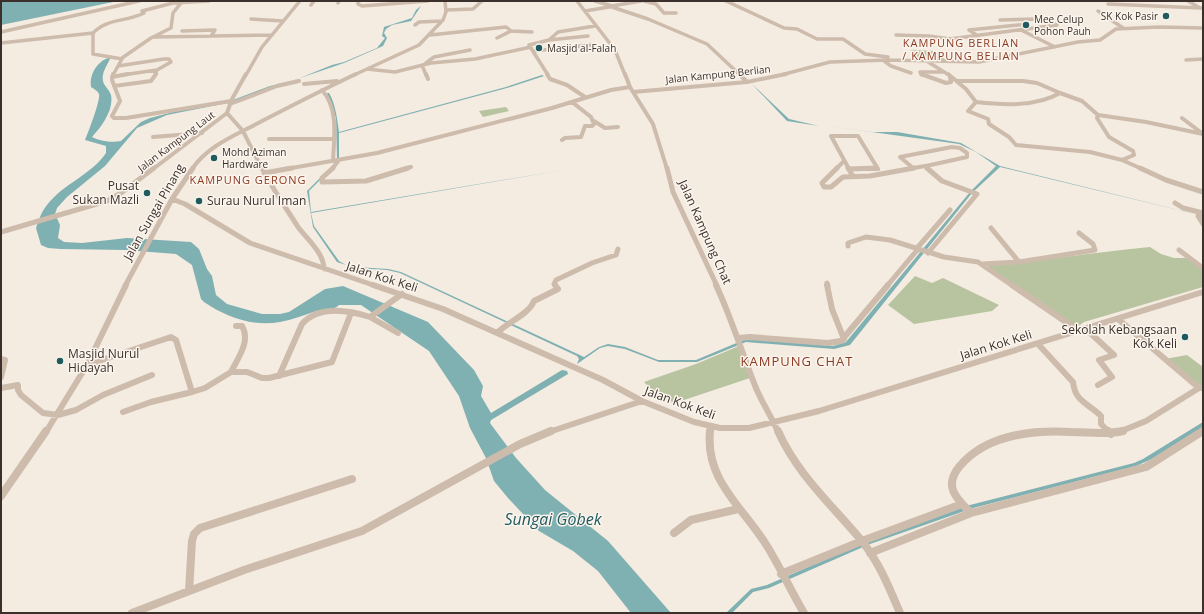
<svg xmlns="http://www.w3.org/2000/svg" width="1204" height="614" font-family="'Open Sans',sans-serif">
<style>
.green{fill:#b8c4a0}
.water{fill:#7fb0b2}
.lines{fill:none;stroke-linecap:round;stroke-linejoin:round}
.minor-far4{stroke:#cdbbac;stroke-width:3.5}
.minor-far3{stroke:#cdbbac;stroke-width:4}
.minor-far2{stroke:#cdbbac;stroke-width:5}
.minor-far1{stroke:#cdbbac;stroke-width:6}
.minor{stroke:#cdbbac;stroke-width:8}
.poi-dot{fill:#1f5a5e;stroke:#fbf5ee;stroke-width:1.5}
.labels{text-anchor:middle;stroke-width:3;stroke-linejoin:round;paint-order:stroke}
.far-poi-label{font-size:10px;fill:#3b302b;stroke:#fbf5ee;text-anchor:start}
.far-street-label{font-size:10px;fill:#3b302b;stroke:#fbf5ee}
.far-neighbourhood-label{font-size:11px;letter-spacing:1px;fill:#8c3b22;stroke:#fbf5ee}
.poi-label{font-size:12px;fill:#3b302b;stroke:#fbf5ee;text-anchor:end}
.street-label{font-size:12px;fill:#3b302b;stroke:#fbf5ee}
.neighbourhood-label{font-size:13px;letter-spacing:1px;fill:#8c3b22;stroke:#fbf5ee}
.near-water-label{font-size:16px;font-style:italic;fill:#1f5a5e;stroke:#fbf5ee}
</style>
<rect width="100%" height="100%" fill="#f4ebe1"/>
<path class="green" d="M911 50 935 51 946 60 911 59Z
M506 107 509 111 483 117 479 111Z
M1150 247 1161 254 1174 258H1186L1203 270V287L1084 322 1076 328 989 268V265C1043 261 1096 252 1150 247Z
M915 276 932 283 943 278 999 305 992 311 914 324 888 305Z
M739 346 750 378 675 403 657 396 644 382 696 364Z
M1187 355 1203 367V385H1200L1165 359Z"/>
<path class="water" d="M1 1H118L1 25Z
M421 6 411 21 392 25 386 29 384 33 387 38 383 46 344 63 227 103 167 115 137 128 105 166 67 197 57 208 55 214 60 225 58 238 64 242 82 243 127 238 191 242 199 249 207 269 212 276 216 295 227 304 262 314H280L289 312 325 289 343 286 428 322 474 370 483 386 481 396 491 413 562 370 567 371 568 374 491 420 490 423 516 458 545 490 608 541 671 613H631L598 571 573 551 539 531 508 498 494 481 486 458 470 428 459 396 429 351 361 305H339C333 311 324 309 316 311 304 315 292 320 280 322 253 327 226 317 204 302L201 299 192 265 176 254 125 250 61 249 48 248 41 245 36 228C39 220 41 212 47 205 63 184 91 175 106 153V146L85 140C88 133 101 99 99 94 98 91 94 89 91 87 89 74 98 60 111 57 108 64 101 73 103 81 104 86 109 89 111 95 114 110 102 126 92 137 99 141 113 143 121 141L141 122 150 118 177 111 225 103 270 86 295 80 332 65 344 62 377 48 385 38 382 36 384 27 412 18 416 10Z
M542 75 544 76 507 88 339 133V158L337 159 336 118 327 93H329C336 105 337 119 339 132L506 87Z
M752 84 789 119 819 126 787 121Z
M821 125 871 132H897L961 143 1000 166 1203 216 1000 167 972 193 850 345 834 349 746 342 697 362H659L625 349 608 346 600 348 577 364 579 359 577 356 400 273 387 270 355 268 337 262 313 227 307 191 334 164H336L309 191 311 212 563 170 311 213 314 226 339 261 346 265 355 267 388 269 401 272 584 357 599 347 608 344 625 347 658 360H696L746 339 833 346 846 342 970 192 996 166 976 152 959 144Z
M1203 422V427L1152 459 1136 466 973 508 870 544 769 588 753 592 732 613H726L751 589 767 585 868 541 970 505 1134 463 1143 459Z"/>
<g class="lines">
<path class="minor-far4" d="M358 1V4L362 6 428 1
M577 1 615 50 625 75
M595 1 612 6 641 1
M644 1 656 4 664 13H676
M726 1 784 28 797 29 817 39H843L865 54 888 57
M1188 1 1200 8
M338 3 339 1
M1108 4 1201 8
M311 5 314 1
M609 6 648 19 707 44 740 75
M446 10 473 9 482 1
M585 11 609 7
M1098 11 1123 28
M251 19 283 21
M415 25 419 22 442 21
M182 31 215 30 211 36
M1023 31 1055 47
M1 32 139 1
M430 35 506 27 511 31
M896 35 929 36 950 39 1057 25 1037 19 1000 20
M978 36 969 30 1028 24
M155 37 272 35
M497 38 511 31 532 32
M549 40 558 32 595 26
M1 43 93 33
M533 51 591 45
M122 58 151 38 171 28 173 13 181 3
M883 60 891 66 911 73
M925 60 949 75
M1186 60 1203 59
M426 63 434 57 470 50
M422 65 426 75
M118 66 164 59H169L171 62 157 70 122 75
M367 69 395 72 431 63 475 59 531 47
M113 75 122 59 93 54V33C107 18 127 22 144 13L142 11 173 3 209 1
M155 75 157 70
M246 75 262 47 300 1
M354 75 419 45 443 20 446 12 445 1
M548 75 529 45 549 40 588 36
M781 75 830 62 888 60 979 62 1078 42 1100 40 1116 29 1159 27 1203 28
M922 75 920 72H944"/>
<path class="minor-far3" d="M113 74 112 80 120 101 112 116 114 118H126L231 101
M246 74 232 99 227 113 243 131 262 169
M426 74 428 79
M547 74 550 79 567 85 585 97
M625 74 630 87
M739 74 747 82
M921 74 946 83 951 82 950 77
M948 74 966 89 976 102 968 111 988 119 989 124 1009 137 1016 145 1090 152 1122 160
M112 77 128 74
M958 81H1023L1037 83 1060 93
M304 84 337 81
M114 86 151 81 156 74
M322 90C339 109 334 138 333 161
M633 92 653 124 667 169
M976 102C1003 105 1036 107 1060 93L1082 101 1098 115 1097 118 1109 137 1133 151 1134 155 1122 160 1142 169
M230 104 277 86 299 81
M1098 115 1146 122 1203 134 1182 118
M594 121 605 128 618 127
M153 137 202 133
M269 139H335
M562 140 565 138 581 137 585 126H592L594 124 591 117 572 102
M913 168 900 157 952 147 960 148 967 153V157L926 166
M153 169 227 113
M192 169C208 145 238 134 262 121 293 105 324 89 356 74
M286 169 377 153 552 108 611 90 630 87 633 92 747 82 786 74
M332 169 339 160
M404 169 411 167
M836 169 844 161
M849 169 831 136H858L878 169H849
M908 169 925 166 928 169"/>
<path class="minor-far2" d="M262 168C272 188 286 208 298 227 307 239 324 253 324 269
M333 168 322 178V182L366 181 408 168
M667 168 673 192 717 286
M837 168 822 183 824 187H831L843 177 870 176 914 168
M848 168 853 176
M927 168 942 181 977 194 928 253
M1140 168 1166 180 1203 192
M849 169 877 168
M264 173 292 168
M172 199 185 204 250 243 376 286
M1175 203 1183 208 1203 213
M1203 217 1198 216 1203 224
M991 228 1019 262
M1 232 107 201 121 193 154 168
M848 246V243L866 237 890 240 944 257 978 262 1013 286
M920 250 918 247 950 210
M1179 250 1203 268
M983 264 1019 262 1095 250 1093 244 1079 233
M827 283 828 286
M125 286 172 199 193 168
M556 286 554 284 556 280 592 263 616 255 618 249
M887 286 918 249"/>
<path class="minor-far1" d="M373 285 443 309 603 380 642 401 694 422 720 428H749L819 411 1203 292
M716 285C731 317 741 350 754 383 760 400 771 415 778 432
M827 285 832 309 844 339
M1012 285 1079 331
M370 317 398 333
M1118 319 1199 388
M1086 329 1114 355 1099 360 1112 377 1098 385
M497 333C508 322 529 314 534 301L558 289 555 285
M738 338 750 337 828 343 841 341 888 285
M1038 344 1073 382C1075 402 1088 403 1101 416V424L1109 432
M1 359 5 360 1 377
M87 365 171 337 176 340 192 392 205 388 231 372H247L262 378H269L332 362 351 313
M231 372C238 358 251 341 242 326H236
M279 376 302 324C319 305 348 310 370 317L402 294
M1 388 18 385V390L21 395 43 413 58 415 76 410 103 395 152 375
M123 412 151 402 192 392
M46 432 87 365 126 285
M549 432 642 401
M710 432V427
M1035 432H1081
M1119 432 1146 421 1199 388H1203
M1201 432 1203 431"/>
<path class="minor" d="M710 431C705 481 743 507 767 546 780 567 791 591 804 613
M778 431C797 474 831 504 861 540 879 562 889 587 900 613
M1108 431 1111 434
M1 496 46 431
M971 513C957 499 943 487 959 467 986 434 1032 430 1071 432 1089 432 1106 435 1123 431
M674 533 691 520 738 509
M870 553 971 513 1146 467 1203 431
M781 574 862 541 962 504
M189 591 192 541 194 534 200 528 352 479
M132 613 244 570 362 531 520 444 551 431"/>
</g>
<g class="poi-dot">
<circle cx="1166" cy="16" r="4"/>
<circle cx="1026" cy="25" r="4"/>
<circle cx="539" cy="48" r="4"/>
<circle cx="214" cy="158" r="4"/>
<circle cx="147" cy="193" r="4"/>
<circle cx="199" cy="201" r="4"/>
<circle cx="1185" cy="337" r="4"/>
<circle cx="60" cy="361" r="4"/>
</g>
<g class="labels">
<g class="far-poi-label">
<text x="1158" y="20" text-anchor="end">SK Kok Pasir</text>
<text x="1034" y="23">Mee Celup<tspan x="1034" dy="12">Pohon Pauh</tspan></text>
<text x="547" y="52">Masjid al-Falah</text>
<text x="222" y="156">Mohd Aziman<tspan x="222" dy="12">Hardware</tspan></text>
</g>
<g class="far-street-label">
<text transform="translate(718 74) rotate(-6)" y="4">Jalan Kampung Berlian</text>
<text transform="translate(176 141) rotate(-37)" y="4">Jalan Kampung Laut</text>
</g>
<g class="far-neighbourhood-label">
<text x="961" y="47">KAMPUNG BERLIAN<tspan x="961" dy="13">/ KAMPUNG BELIAN</tspan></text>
<text x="248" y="184">KAMPUNG GERONG</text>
</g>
<g class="poi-label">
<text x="139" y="190">Pusat<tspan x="139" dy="14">Sukan Mazli</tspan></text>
<text x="207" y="205" text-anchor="start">Surau Nurul Iman</text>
<text x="1177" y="334">Sekolah Kebangsaan<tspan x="1177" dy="14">Kok Keli</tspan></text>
<text x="68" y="358" text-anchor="start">Masjid Nurul<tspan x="68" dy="14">Hidayah</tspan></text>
</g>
<g class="street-label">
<text transform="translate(154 212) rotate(-60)" y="4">Jalan Sungai Pinang</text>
<text transform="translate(705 232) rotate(66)" y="4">Jalan Kampung Chat</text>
<text transform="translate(382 277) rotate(18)" y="4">Jalan Kok Keli</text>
<text transform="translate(996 345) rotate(-17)" y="4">Jalan Kok Keli</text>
<text transform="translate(680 403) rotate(20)" y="4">Jalan Kok Keli</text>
</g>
<g class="neighbourhood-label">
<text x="797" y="366">KAMPUNG CHAT</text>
</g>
<g class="near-water-label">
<text x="553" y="525">Sungai Gobek</text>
</g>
</g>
<rect width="1204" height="614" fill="none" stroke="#3b302b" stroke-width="4"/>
</svg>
